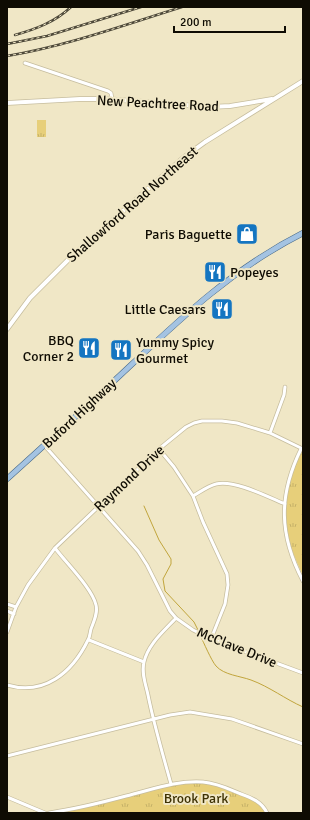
<svg xmlns="http://www.w3.org/2000/svg" width="310" height="820" font-family="Signika,sans-serif">
<style>
.park{fill:url(#park-tufts)}
.lines{fill:none;stroke-linecap:round;stroke-linejoin:round}
.stream{stroke:#c1a53c;stroke-width:1}
.minor-casing{stroke:#c6bd9e;stroke-width:4.5}
.tertiary-casing{stroke:#c6bd9e;stroke-width:5.5}
.primary-casing{stroke:#486988;stroke-width:6}
.minor{stroke:#fff;stroke-width:3}
.tertiary{stroke:#fff;stroke-width:4}
.primary{stroke:#a4c3e2;stroke-width:5}
.rail-casing{stroke:#4e493a;stroke-width:2.5}
.rail{stroke:#f0e7c6;stroke-width:1;stroke-dasharray:3;stroke-linecap:butt}
.labels{text-anchor:middle;stroke-width:4;stroke-linejoin:round;paint-order:stroke}
.street-label{font-size:14px;fill:#0f0c03;stroke:#f0e7c6}
.poi-label{font-size:14px;fill:#0f0c03;stroke:#f0e7c6;text-anchor:end}
.park-label{font-size:14px;fill:#3d3103;stroke:#f0e7c6}
</style>
<defs>
<pattern id="park-tufts" width="24" height="20" patternUnits="userSpaceOnUse"><rect width="24" height="20" fill="#e7cf7a"/><path d="M3 7l-1-3M5 7V3M7 7l1-3M15 17l-1-3M17 17v-4M19 17l1-3" fill="none" stroke="#c5b168"/></pattern>
</defs>
<rect width="100%" height="100%" fill="#f0e7c6"/>
<path class="park" d="M37 120H46V137H37Z
M301 449 303 450V576L285 535V500L288 479Z
M195 781 218 785 259 801 266 813H65L66 811 152 790Z"/>
<g class="lines">
<path class="stream" d="M144 506 159 540 171 559V564L163 579 165 591 194 622 199 632
M200 635C204 643 211 660 216 666 224 675 240 676 251 680 270 687 285 699 303 707"/>
<g class="minor-casing">
<path id="minor" d="M25 63 108 91 111 93 112 99
M270 433 284 395 285 387
M44 445 138 551 147 565 170 611 176 618 193 630 211 639 303 673
M159 449 174 467 193 496 203 522 227 574 228 585 225 604 211 639
M301 449C278 496 279 535 303 581
M193 496C200 492 208 486 216 484 233 479 268 497 285 504
M7 604 16 607
M7 611 14 614
M7 632 16 607 28 585 55 548 159 449 186 427 194 423 202 421H222L237 423 270 433 303 449
M89 640 144 662
M7 685C44 696 72 673 88 640 90 637 90 632 91 629 94 621 98 613 96 605 92 588 66 563 55 548
M7 756 170 715 190 712 232 719 303 744
M171 784C163 755 154 725 148 695 146 685 141 673 144 662 148 644 164 631 176 618
M7 797 45 813
M49 813C75 809 100 803 126 796 151 790 177 780 203 782 217 783 229 789 241 794 252 798 262 802 267 813"/>
</g>
<g class="tertiary-casing">
<path id="tertiary" d="M7 103 80 99H107L210 107 230 106 272 99
M7 329 30 298 73 255 183 158 205 142 303 81"/>
</g>
<g class="primary-casing">
<path id="primary" d="M7 479C38 451 69 423 99 395 165 334 222 274 303 233"/>
</g>
<use href="#minor" class="minor"/>
<use href="#tertiary" class="tertiary"/>
<use href="#primary" class="primary"/>
<g class="rail-casing">
<path id="rail" d="M15 35C36 29 55 22 71 7
M7 44 47 36 141 7
M7 56C67 46 124 25 182 7"/>
</g>
<use href="#rail" class="rail"/>
</g>
<defs>
<g id="shop-square" transform="scale(1.15)"><rect x="-9" y="-9" width="18" height="18" rx="4" fill="#1475c1" stroke="#f0e7c6"/><path d="M-5-2.5h2.3a2.7 3.5 0 0 1 5.4 0H5L5.5 6h-11ZM-1.5-2.5h3a1.5 2.3 0 0 0-3 0Z" fill="#fff"/></g>
<g id="restaurant-square" transform="scale(1.15)"><rect x="-9" y="-9" width="18" height="18" rx="4" fill="#1475c1" stroke="#f0e7c6"/><path d="M-5-6h1v4h1v-4h1v4h1v-4h1v5L-1.5 .5V6h-2V.5L-5-1ZM5-6V6H3V1.5H1.5Q1.5-4 5-6Z" fill="#fff"/></g>
</defs>
<g fill-rule="evenodd">
<use href="#shop-square" x="247" y="234"/>
<use href="#restaurant-square" x="215" y="272"/>
<use href="#restaurant-square" x="222" y="309"/>
<use href="#restaurant-square" x="89" y="348"/>
<use href="#restaurant-square" x="121" y="350"/>
</g>
<g class="labels">
<g class="street-label">
<text transform="translate(158 103) rotate(3)" y="5">New Peachtree Road</text>
<text transform="translate(132 204) rotate(-41)" y="5">Shallowford Road Northeast</text>
<text transform="translate(79 413) rotate(-43)" y="5">Buford Highway</text>
<text transform="translate(129 478) rotate(-43)" y="5">Raymond Drive</text>
<text transform="translate(237 647) rotate(22)" y="5">McClave Drive</text>
</g>
<g class="poi-label">
<text x="232" y="239">Paris Baguette</text>
<text x="230" y="277" text-anchor="start">Popeyes</text>
<text x="206" y="314">Little Caesars</text>
<text x="74" y="345">BBQ<tspan x="74" dy="16">Corner 2</tspan></text>
<text x="136" y="347" text-anchor="start">Yummy Spicy<tspan x="136" dy="16">Gourmet</tspan></text>
</g>
<g class="park-label">
<text x="196" y="803">Brook Park</text>
</g>
</g>
<rect width="310" height="820" fill="none" stroke="#0f0c03" stroke-width="16"/>
<path d="M174 26v6h111v-6" fill="none" stroke="#0f0c03" stroke-width="2"/>
<text x="180" y="26" font-size="12" fill="#0f0c03" stroke="#f0e7c6" stroke-width="3" paint-order="stroke">200 m</text>
</svg>
